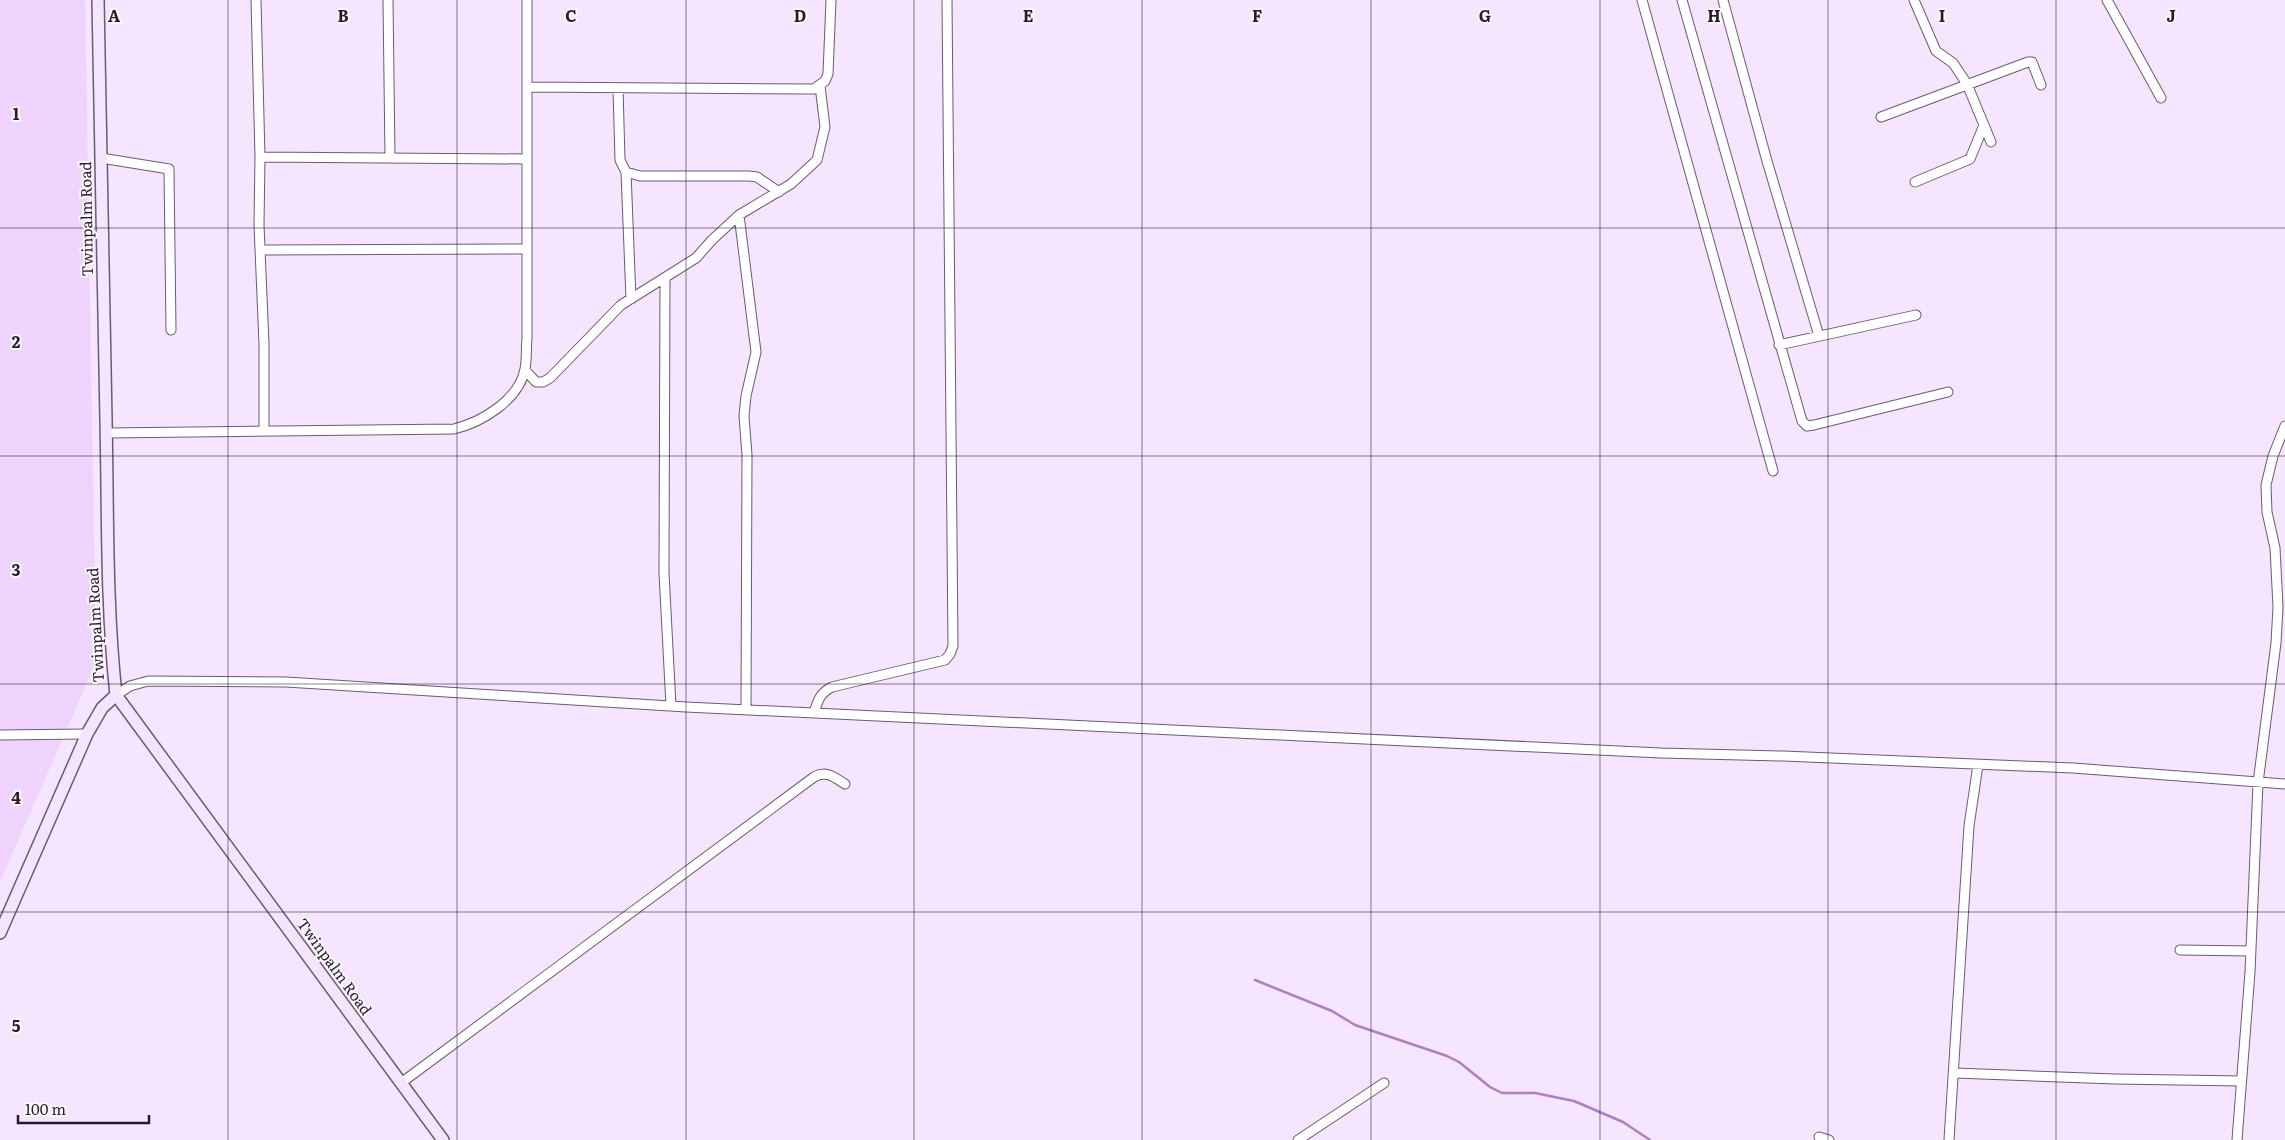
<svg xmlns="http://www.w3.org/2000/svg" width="2285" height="1140" font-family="Literata,serif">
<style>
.green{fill:#eed3fc}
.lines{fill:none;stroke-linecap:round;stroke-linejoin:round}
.stream{stroke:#ae7fc5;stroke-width:2.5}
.street-casing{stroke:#6c5a75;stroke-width:11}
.secondary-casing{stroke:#6c5a75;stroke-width:14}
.street{stroke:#fff;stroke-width:9}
.secondary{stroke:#f4e5fc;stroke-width:11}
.grid{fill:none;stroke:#241c27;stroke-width:1;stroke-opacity:0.55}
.labels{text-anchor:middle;stroke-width:4;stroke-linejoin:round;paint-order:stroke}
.street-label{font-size:15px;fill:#241c27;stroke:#fcf8fe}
.grid-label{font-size:16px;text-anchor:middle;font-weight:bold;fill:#241c27;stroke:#fcf8fe;stroke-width:4;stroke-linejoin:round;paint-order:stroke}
</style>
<rect width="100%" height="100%" fill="#f6e5fe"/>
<path class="green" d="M0 0H85L96 662 0 882Z"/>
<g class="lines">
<path class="stream" d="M1255 980 1332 1011 1355 1025 1447 1056 1459 1062 1490 1087 1502 1093H1535L1574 1101 1623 1122 1650 1140"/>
<g class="street-casing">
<path id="street" d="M256 0 260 157 259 225 264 344V430
M388 0 390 158
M1642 0 1773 471
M1682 0 1802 421 1807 426 1814 425 1948 392
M1723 0 1767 161 1819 336
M1914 0 1936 51 1953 63 1967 84 1991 142
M2107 0 2161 98
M528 87 814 89 825 81 828 74 831 0
M618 88 620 160 626 172 640 176H749L757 177 779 192
M1881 117 2028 62H2032L2041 85
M260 157 526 159
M101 158 169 169 171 330
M626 172 631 299
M1915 182 1970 159 1984 125
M739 215 756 352 746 396 744 416 747 455 746 709
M260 250 527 249
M665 278 664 573 671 706
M1779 345 1916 315
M525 370 536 382H543L550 378 621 305 696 258 712 240 739 215 791 184 817 160 825 127 820 86
M107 433 454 429C482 422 519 400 525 369 527 359 526 348 527 338V0
M116 695 130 686 148 681 286 682 686 707 1661 753 1783 756 2073 768 2285 784
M814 713C818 700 820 693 832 687L945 660 950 654 953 646 947 0
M0 735 87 734
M2180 950 2251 951
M1955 1073 2115 1079 2241 1081
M401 1083 814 777C826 770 834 777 845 784
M1819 1137 1829 1140
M1298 1140 1384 1083
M1949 1140 1969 826 1978 765
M2237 1140 2250 972 2258 783 2276 643 2278 607 2275 548 2267 512 2266 485 2273 456 2285 426"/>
</g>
<g class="secondary-casing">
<path id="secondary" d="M98 0C100 140 104 280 106 420 108 512 106 603 116 695L443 1140
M0 933 87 734 102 708 116 695"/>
</g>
<use href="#street" class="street"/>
<use href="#secondary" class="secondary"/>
</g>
<path class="grid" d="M228 0V1140M457 0V1140M686 0V1140M914 0V1140M1142 0V1140M1371 0V1140M1600 0V1140M1828 0V1140M2056 0V1140M0 228H2285M0 456H2285M0 684H2285M0 912H2285"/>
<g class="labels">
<g class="street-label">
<text transform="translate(87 219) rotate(-91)" y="5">Twinpalm Road</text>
<text transform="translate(96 625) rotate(-93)" y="5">Twinpalm Road</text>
<text transform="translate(334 967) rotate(54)" y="5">Twinpalm Road</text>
</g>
</g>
<g class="grid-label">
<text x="114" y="22">A</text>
<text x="343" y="22">B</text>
<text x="571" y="22">C</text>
<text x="800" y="22">D</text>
<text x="1028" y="22">E</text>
<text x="1257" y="22">F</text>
<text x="1485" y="22">G</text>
<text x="1714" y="22">H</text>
<text x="1942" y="22">I</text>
<text x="2171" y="22">J</text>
<text x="16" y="120">1</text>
<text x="16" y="348">2</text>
<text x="16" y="576">3</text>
<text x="16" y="804">4</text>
<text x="16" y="1032">5</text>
</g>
<path d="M18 1115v8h131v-8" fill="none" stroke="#241c27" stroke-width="2.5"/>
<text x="25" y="1115" font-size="15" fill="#241c27" stroke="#fcf8fe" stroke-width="4" paint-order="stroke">100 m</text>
</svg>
